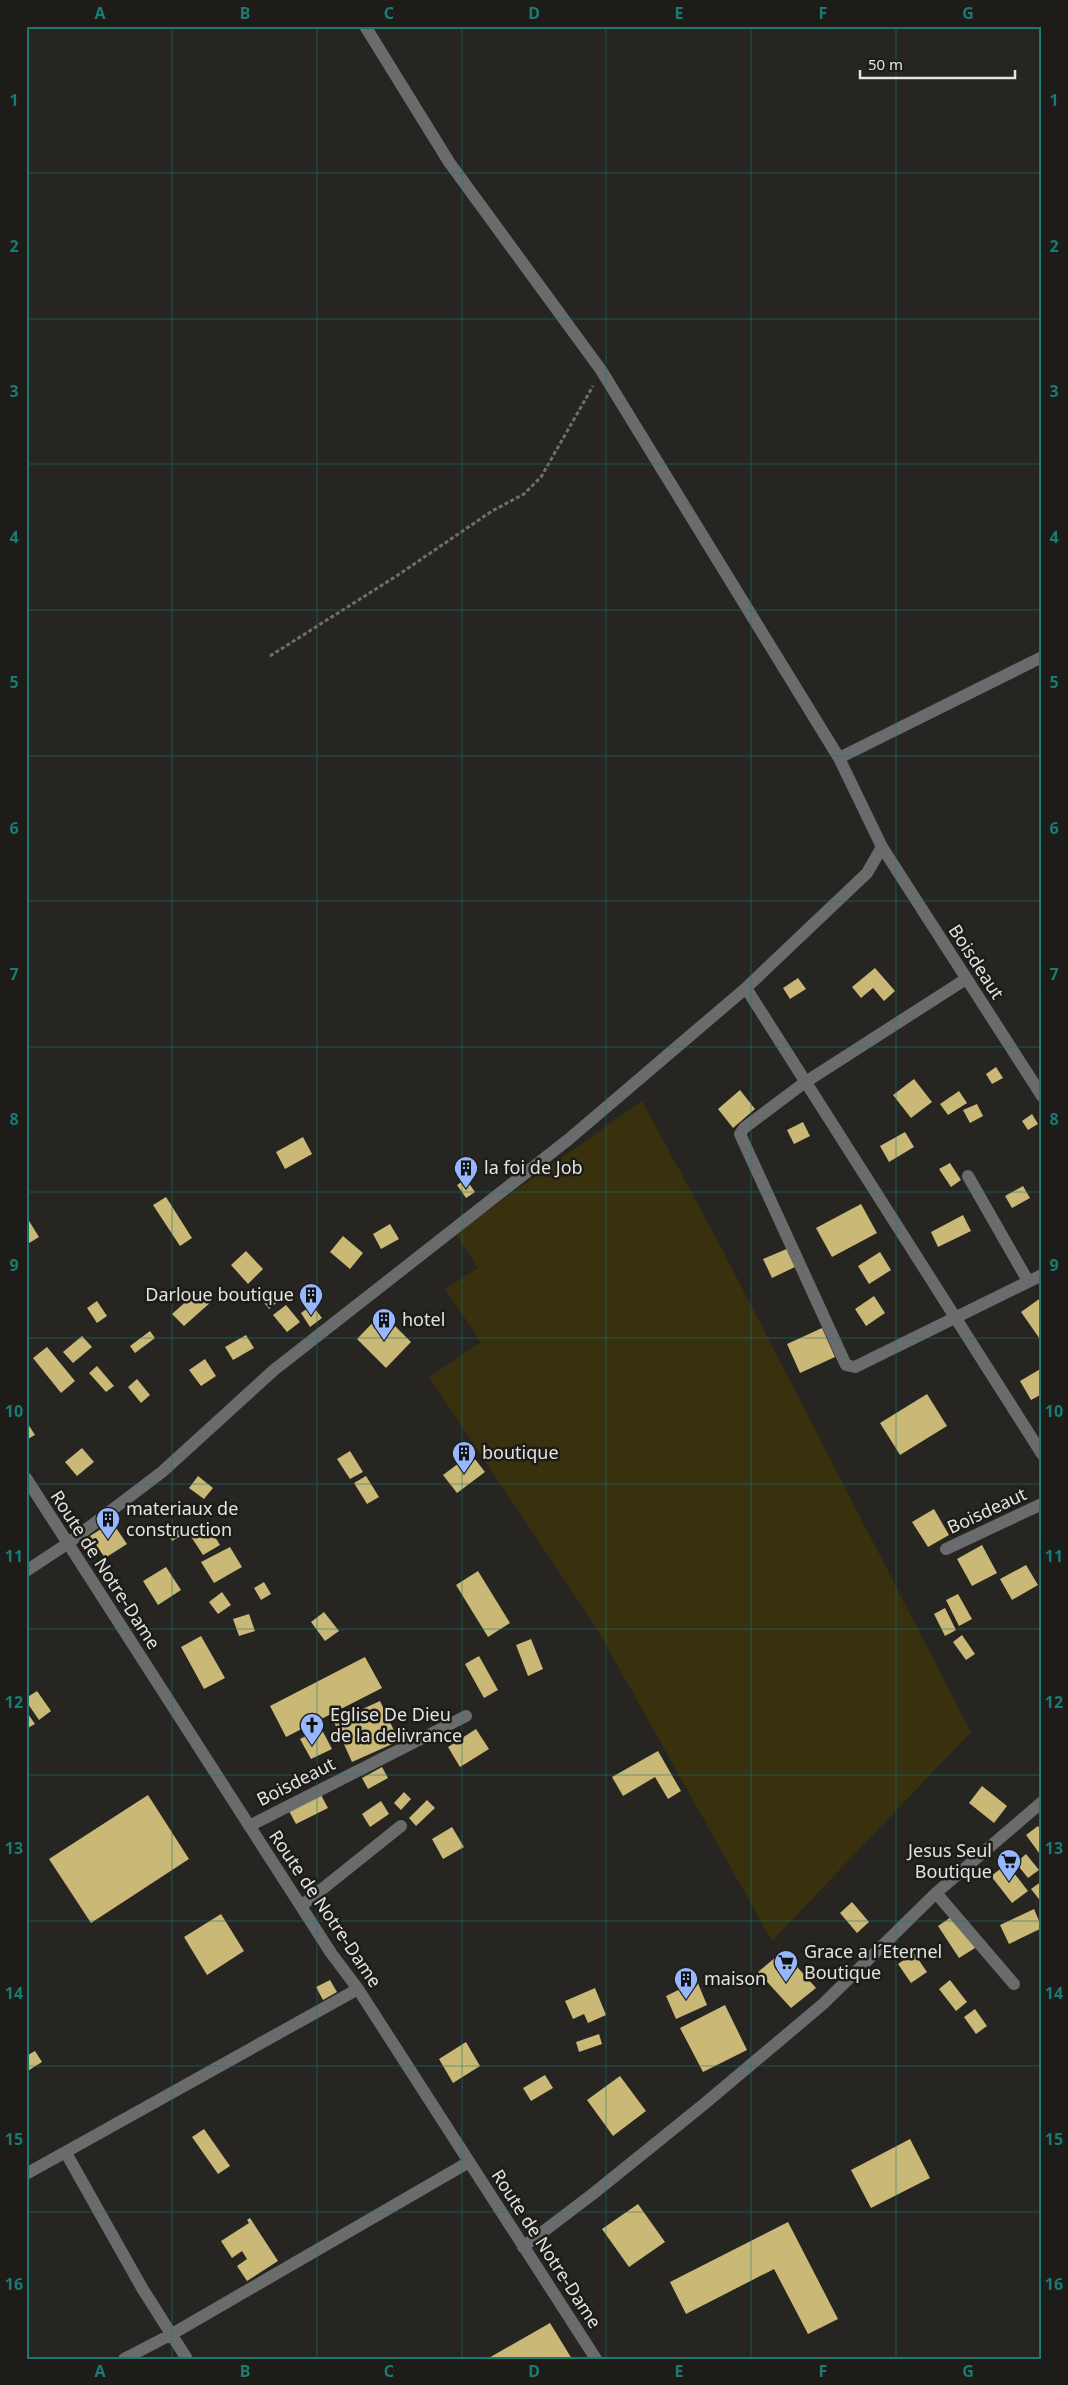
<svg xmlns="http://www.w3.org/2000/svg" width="1068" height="2385" font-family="'Noto Sans',sans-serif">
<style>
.green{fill:#39300e}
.building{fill:#cab876}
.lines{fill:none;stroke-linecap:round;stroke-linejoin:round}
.path{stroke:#6e6e6a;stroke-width:3;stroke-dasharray:4 2.5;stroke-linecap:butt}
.minor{stroke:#6a6b6d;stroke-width:12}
.grid{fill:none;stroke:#1a7b74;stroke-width:1;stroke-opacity:0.55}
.labels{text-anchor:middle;stroke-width:5;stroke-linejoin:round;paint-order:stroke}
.street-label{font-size:18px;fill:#e3e3e0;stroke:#1d1c18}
.poi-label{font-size:18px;fill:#e3e3e0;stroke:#1d1c18;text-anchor:start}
.neatline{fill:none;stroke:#1a7b74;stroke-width:2}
.grid-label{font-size:16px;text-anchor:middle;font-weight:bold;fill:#1a7b74}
</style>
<rect width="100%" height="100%" fill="#262521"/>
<path class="green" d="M642 1101 721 1247 971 1732 772 1941 597 1629 429 1377 481 1342 445 1289 478 1268 455 1233Z"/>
<path class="building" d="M875 968 895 991 884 1001 873 988 861 998 852 987Z
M798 978 806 989 790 999 783 988Z
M996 1067 1003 1078 992 1084 986 1074Z
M914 1079 932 1102 911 1118 893 1095Z
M740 1090 755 1109 733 1128 718 1109Z
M959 1091 967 1103 948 1115 940 1104Z
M977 1104 983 1116 970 1123 963 1110Z
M1032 1114 1038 1124 1028 1130 1022 1121Z
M803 1122 810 1136 794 1144 787 1130Z
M905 1132 914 1147 889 1162 880 1146Z
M303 1137 312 1154 285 1169 276 1152Z
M950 1163 961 1180 951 1187 939 1169Z
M466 1179 475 1192 466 1198 457 1185Z
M1023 1186 1030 1198 1012 1208 1005 1196Z
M166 1197 192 1238 180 1246 153 1205Z
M861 1204 877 1233 832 1257 816 1228Z
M963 1215 971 1231 938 1247 931 1232Z
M26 1216 39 1237 26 1245Z
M390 1224 399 1239 381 1249 373 1234Z
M343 1236 363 1253 350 1269 330 1252Z
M789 1248 797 1266 772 1278 763 1259Z
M246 1251 263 1269 248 1284 231 1265Z
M880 1252 891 1270 869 1284 858 1266Z
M199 1290 211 1302 184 1326 172 1314Z
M274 1292 280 1300 269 1309 263 1301Z
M874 1296 885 1313 866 1326 855 1309Z
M1042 1297V1342L1021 1312Z
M97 1301 107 1316 97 1323 87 1308Z
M286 1305 300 1322 287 1332 273 1315Z
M312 1305 322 1318 310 1327 301 1313Z
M382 1313 411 1342 386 1368 357 1339Z
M822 1328 835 1357 800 1373 787 1344Z
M150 1331 155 1338 135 1353 130 1346Z
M246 1335 254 1348 233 1360 225 1347Z
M82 1336 92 1347 73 1363 63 1352Z
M47 1347 75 1381 61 1393 33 1358Z
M205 1359 216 1376 201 1386 189 1370Z
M97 1366 114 1386 106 1392 89 1373Z
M1042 1368V1394L1031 1400 1020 1381Z
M137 1379 150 1395 141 1403 128 1387Z
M927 1394 947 1426 900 1455 880 1423Z
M28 1424 35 1435 26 1440V1425Z
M82 1448 94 1462 77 1476 65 1462Z
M350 1451 363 1472 350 1479 337 1459Z
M471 1454 485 1472 457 1493 443 1475Z
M198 1476 213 1488 204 1499 189 1488Z
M366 1476 379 1497 367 1504 354 1483Z
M934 1509 949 1535 928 1547 912 1522Z
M112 1522 127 1544 105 1558 90 1536Z
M207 1524 220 1545 203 1555 190 1535Z
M180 1528 184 1534 172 1541 168 1535Z
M982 1545 997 1573 972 1586 957 1559Z
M230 1547 242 1567 214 1583 201 1562Z
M1026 1565 1038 1585 1012 1600 1000 1579Z
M166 1567 181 1590 158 1605 143 1581Z
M478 1571 510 1623 488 1637 456 1585Z
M264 1582 271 1594 261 1600 254 1588Z
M222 1592 231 1605 218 1614 209 1602Z
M958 1594 972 1619 959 1626 946 1600Z
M945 1608 956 1630 945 1636 934 1614Z
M324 1612 339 1631 325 1641 311 1622Z
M249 1614 255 1631 239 1636 233 1619Z
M962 1635 975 1654 966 1660 953 1642Z
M201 1636 225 1678 204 1689 181 1647Z
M531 1639 543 1669 528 1676 516 1645Z
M479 1656 498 1690 484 1698 465 1664Z
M365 1657 382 1688 286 1737 270 1706Z
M37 1691 51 1711 39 1720 26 1701V1698Z
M380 1701 399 1741 352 1762 334 1722Z
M26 1711 35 1724 26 1729Z
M321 1728 332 1749 311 1759 300 1739Z
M476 1729 489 1749 460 1767 448 1747Z
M658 1751 681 1791 668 1799 655 1777 623 1796 612 1777Z
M382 1767 388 1778 368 1789 362 1778Z
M982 1786 1007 1806 994 1823 969 1803Z
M404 1792 411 1799 401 1810 394 1803Z
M148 1795 189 1859 91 1923 49 1859Z
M321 1795 328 1808 296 1824 289 1811Z
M427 1800 435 1808 416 1826 409 1818Z
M381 1801 389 1814 370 1827 362 1814Z
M1038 1826 1042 1832V1857L1026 1835Z
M452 1827 464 1847 443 1859 432 1839Z
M1026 1854 1039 1870 1028 1878 1016 1863Z
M1007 1864 1028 1891 1012 1903 991 1876Z
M1042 1881V1903L1031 1889Z
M852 1902 869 1922 857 1933 840 1913Z
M1034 1909 1042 1928 1009 1944 1000 1925Z
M221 1914 244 1951 207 1975 184 1937Z
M954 1915 975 1948 959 1958 938 1926Z
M783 1951 816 1988 791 2008 758 1972Z
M914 1953 927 1972 911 1983 898 1964Z
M330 1980 337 1992 323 2000 316 1987Z
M950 1980 967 2002 956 2011 939 1989Z
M697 1981 707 2005 676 2019 666 1996Z
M595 1988 606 2015 588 2023 584 2014 573 2019 565 2001Z
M725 2005 747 2050 703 2072 680 2028Z
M975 2009 987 2026 976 2034 964 2017Z
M599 2034 602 2044 579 2052 576 2042Z
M466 2042 480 2066 453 2083 439 2059Z
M35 2051 42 2062 26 2072V2056Z
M545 2075 553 2088 531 2101 523 2088Z
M620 2076 646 2111 613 2136 587 2100Z
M204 2129 230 2166 218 2174 192 2137Z
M910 2139 930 2178 871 2208 851 2170Z
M638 2204 665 2242 629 2267 602 2229Z
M250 2218 278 2261 247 2281 237 2266 247 2259 242 2251 232 2258 221 2241 249 2223 247 2220Z
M788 2222 838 2319 808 2334 774 2269 686 2314 670 2282Z
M550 2323 572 2359H487Z"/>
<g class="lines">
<path class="path" d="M270 656 398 575 492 511 524 494 541 477 593 386"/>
<path class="minor" d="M365 26 449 162 601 370 839 758 882 847 1042 1096
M839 758 1042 657
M966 979 804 1083 744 1128 740 1134 846 1365 855 1367 1042 1275
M746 988 1042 1454
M968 1176 1028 1281
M26 1478 331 1953 358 1989 596 2359
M946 1549 1042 1504
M26 1571 67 1544 162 1472 274 1370 569 1139 746 988 867 873 882 847
M249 1826 466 1716
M936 1893 1014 1984
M301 1906 401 1826
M66 2153 142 2288 187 2359
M26 2174 358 1989
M523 2247 594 2193 703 2105 823 2004 936 1893 1042 1802
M124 2359 172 2334 469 2162"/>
</g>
<path class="grid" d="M172 26V2359M317 26V2359M462 26V2359M606 26V2359M751 26V2359M896 26V2359M26 173H1042M26 319H1042M26 464H1042M26 610H1042M26 756H1042M26 901H1042M26 1047H1042M26 1192H1042M26 1338H1042M26 1484H1042M26 1629H1042M26 1775H1042M26 1921H1042M26 2066H1042M26 2212H1042"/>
<defs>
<g id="building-pin" transform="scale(1.25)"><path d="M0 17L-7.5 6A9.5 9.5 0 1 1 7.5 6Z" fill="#96b6fd" stroke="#1d1c18"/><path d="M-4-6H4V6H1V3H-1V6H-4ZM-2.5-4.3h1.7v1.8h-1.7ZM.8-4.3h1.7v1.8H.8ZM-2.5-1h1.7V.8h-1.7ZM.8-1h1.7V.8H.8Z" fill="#111"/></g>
<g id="church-pin" transform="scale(1.25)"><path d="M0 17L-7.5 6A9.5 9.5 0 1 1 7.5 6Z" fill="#96b6fd" stroke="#1d1c18"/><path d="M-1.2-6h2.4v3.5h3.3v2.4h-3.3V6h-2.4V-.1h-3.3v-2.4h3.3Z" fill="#111"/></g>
<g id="supermarket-pin" transform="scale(1.25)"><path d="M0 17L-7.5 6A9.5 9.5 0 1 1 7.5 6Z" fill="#96b6fd" stroke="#1d1c18"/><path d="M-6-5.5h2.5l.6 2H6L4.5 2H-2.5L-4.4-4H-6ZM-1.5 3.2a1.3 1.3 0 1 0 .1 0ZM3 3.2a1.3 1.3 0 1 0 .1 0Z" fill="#111"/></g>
</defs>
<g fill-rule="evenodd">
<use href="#building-pin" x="466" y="1168"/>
<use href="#building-pin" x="311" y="1295"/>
<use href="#building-pin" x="384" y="1320"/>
<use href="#building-pin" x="464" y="1453"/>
<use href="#building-pin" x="108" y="1519"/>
<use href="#church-pin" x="312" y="1725"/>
<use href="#supermarket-pin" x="1009" y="1861"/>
<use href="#supermarket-pin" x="786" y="1962"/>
<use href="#building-pin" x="686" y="1979"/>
</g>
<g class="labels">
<g class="street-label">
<text transform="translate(976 962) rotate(57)" y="6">Boisdeaut</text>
<text transform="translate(987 1511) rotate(-25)" y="6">Boisdeaut</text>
<text transform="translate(105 1570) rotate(57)" y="6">Route de Notre-Dame</text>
<text transform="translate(296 1782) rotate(-27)" y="6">Boisdeaut</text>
<text transform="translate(325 1909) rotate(56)" y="6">Route de Notre-Dame</text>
<text transform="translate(546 2249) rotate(57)" y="6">Route de Notre-Dame</text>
</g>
<g class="poi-label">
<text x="484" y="1174">la foi de Job</text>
<text x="294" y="1301" text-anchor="end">Darloue boutique</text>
<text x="402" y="1326">hotel</text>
<text x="482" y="1459">boutique</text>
<text x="126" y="1515">materiaux de<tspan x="126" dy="21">construction</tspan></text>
<text x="330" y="1721">Eglise De Dieu<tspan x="330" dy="21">de la delivrance</tspan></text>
<text x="992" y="1857" text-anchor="end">Jesus Seul<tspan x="992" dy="21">Boutique</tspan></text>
<text x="804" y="1958">Grace a l´Eternel<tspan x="804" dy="21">Boutique</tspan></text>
<text x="704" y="1985">maison</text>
</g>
</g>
<rect width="1068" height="2385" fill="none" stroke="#1d1c18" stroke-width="55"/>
<path d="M860 70v8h155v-8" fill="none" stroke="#e3e3e0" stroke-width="2.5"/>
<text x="868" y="70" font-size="15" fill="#e3e3e0" stroke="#1d1c18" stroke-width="4" paint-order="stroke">50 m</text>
<rect x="28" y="28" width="1012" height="2330" class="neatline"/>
<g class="grid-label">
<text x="100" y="19">A</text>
<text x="245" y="19">B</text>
<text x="389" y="19">C</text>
<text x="534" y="19">D</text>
<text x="679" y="19">E</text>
<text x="823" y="19">F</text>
<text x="968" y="19">G</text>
<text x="14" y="106">1</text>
<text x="1054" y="106">1</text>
<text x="14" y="252">2</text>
<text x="1054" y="252">2</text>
<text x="14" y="397">3</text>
<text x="1054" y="397">3</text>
<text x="14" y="543">4</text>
<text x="1054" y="543">4</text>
<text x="14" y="688">5</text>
<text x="1054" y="688">5</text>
<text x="14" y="834">6</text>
<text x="1054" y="834">6</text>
<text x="14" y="980">7</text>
<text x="1054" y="980">7</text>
<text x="14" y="1125">8</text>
<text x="1054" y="1125">8</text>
<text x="14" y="1271">9</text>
<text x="1054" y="1271">9</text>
<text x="14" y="1417">10</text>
<text x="1054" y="1417">10</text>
<text x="14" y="1562">11</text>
<text x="1054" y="1562">11</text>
<text x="14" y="1708">12</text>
<text x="1054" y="1708">12</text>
<text x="14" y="1854">13</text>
<text x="1054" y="1854">13</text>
<text x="14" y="1999">14</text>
<text x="1054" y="1999">14</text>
<text x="14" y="2145">15</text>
<text x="1054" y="2145">15</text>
<text x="14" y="2290">16</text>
<text x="1054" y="2290">16</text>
<text x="100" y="2377">A</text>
<text x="245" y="2377">B</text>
<text x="389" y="2377">C</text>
<text x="534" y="2377">D</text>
<text x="679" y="2377">E</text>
<text x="823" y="2377">F</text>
<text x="968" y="2377">G</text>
</g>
</svg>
